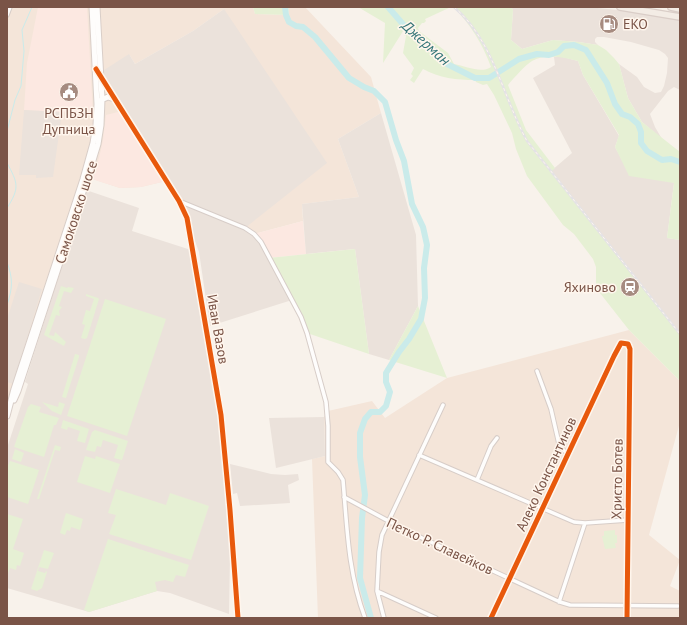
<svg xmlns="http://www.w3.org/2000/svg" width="687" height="625" font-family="'PT Sans',sans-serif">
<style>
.residential{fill:#f4e5d9}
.commercial{fill:#fce8e1}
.industrial{fill:#ebe2db}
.green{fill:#e6f0d4}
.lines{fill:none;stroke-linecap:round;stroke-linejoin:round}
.stream{stroke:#caebea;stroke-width:1}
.river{stroke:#caebea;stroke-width:6}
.street-casing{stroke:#d7cdc8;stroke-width:5.5}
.secondary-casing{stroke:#d9cec8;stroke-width:7}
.primary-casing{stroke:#dacec8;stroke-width:8}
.street{stroke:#fefdfc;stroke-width:3.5}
.secondary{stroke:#fefdfc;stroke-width:5}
.primary{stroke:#f3ece5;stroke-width:5.5}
.rail-casing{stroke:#e4e2e5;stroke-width:2.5}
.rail{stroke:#fff6ed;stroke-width:1;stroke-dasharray:3;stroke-linecap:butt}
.cycleway-casing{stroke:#fff6ed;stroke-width:8}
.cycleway{stroke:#e8590c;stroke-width:5}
.labels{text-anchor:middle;stroke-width:3;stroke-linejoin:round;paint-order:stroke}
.poi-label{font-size:14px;fill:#7a5447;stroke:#fff6ed;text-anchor:start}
.street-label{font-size:14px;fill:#7a5447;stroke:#fff6ed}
.water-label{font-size:15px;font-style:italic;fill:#367679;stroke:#fff6ed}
</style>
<rect width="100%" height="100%" fill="#f8f2eb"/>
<path class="residential" d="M7 7H253L255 14 289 15V7H305L371 77 381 113 338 139 359 197 302 204 303 221 254 234 245 228 224 9 193 31 135 64 129 54 166 181 141 187 120 188 83 176 7 406Z
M629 330 680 381V422L649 535 680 560 670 586 680 591V618H318L312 459 325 456 324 417 328 411 372 401 385 418 447 378Z"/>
<path class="commercial" d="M38 7H87L93 114 24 110 27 63Z
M122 111 166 181 141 187 120 188 92 179 99 158 103 140 106 115Z
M303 221 306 254 269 258 254 234Z"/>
<path class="industrial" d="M511 7H587L639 12 680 18V90L674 87 668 91 650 114 655 127 662 139 642 122 628 98 619 64 637 77 644 87 655 93 661 92 664 86 667 73 668 58 665 54 659 50 631 42 604 37H597L595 39V42L598 45 579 42 553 40 522 49 511 40 513 10Z
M224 9 327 163 245 228 258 238 292 300 210 326 199 252 184 211 101 77V72L129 54 135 64 193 31Z
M554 57H563L578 61 583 75 619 136 615 147 621 158 674 183 667 238 680 240V334L551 171 572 153 533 78 555 65Z
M24 110 62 112 53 177 36 178V175H19Z
M381 113 416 235 418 306 389 360 369 354 355 249 306 254 302 204 359 197 338 139Z
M86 190 139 208 132 231 191 250 219 418 230 556 229 614 170 593 157 591 89 612 7 588V448L28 384 25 382Z
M19 282 42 289 13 384 7 382V319Z
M324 417 325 456 276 468 269 418Z
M230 464 271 474 285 475 298 474 299 480 288 485 290 503 240 506 237 493 233 494Z"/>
<path class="green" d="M253 7H289L288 15 255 14Z
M358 7H451L425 19 426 21 424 23H422L418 28 419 31 448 53 454 64C466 66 481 74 491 67 483 45 470 23 453 7H511L513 10 511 40 522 49 553 40 579 42 598 45 606 50 614 58 619 64 628 98 642 122 680 152V240L667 238 674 183 629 176 615 147 619 135 583 75 578 61C564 57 545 53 532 61 525 65 514 78 508 85L526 130 555 168 551 172 680 334V381L629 330 596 288V267L593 259 574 234 563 225 527 176 516 149 512 133 494 95 487 84 483 85 476 82 475 80C457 80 439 78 423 69L414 83 410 80 413 76 411 74 414 68 403 53 406 36 404 35 405 28 383 63 385 23Z
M355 249 369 354 307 333 269 258Z
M61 286 67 288 68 287 74 288 71 293 64 291 59 306 62 307 59 311 60 316 56 315 49 335 54 336 55 332 66 342 64 346 44 335Z
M86 294 98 298 99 299 87 338 85 339 81 338 85 325 82 324 86 310 90 311 94 299 86 296Z
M105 299 166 319 127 436 67 416Z
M418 306 447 378 389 360Z
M75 354 79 355V357L66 398 62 397Z
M42 402 58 407 59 402 65 404 61 415 52 411Z
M31 404 41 407 39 412 59 418 56 425H54L44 457 14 447 28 407Z
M63 420 89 429 85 443 77 441 80 431 68 427 67 430 61 428Z
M95 430 128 441 122 460 114 458 118 445 103 440 101 447 97 446 95 452 86 450 92 432Z
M55 445 61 447 60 451 55 450 39 499H37Z
M15 449 24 453 21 462 12 459Z
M85 456 95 459 96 456 120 464 110 493 77 482Z
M10 461 39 470 28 504 7 497V468Z
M116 489 166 505 170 493 209 506 191 560 109 534 116 515 108 513Z
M66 513 83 519 80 530 71 527 70 531 67 530 65 535 60 533Z
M7 514 23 519 13 549 24 553 20 566 17 565 16 570 10 568 7 576Z
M615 530V535H617V543H615L616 548 605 549 602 536H604V531Z
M108 539 189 565 185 577 176 575 173 582 165 580 155 582 157 591 89 612 84 610Z
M44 550 54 553 48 569 39 567 38 571 45 573 46 571 47 572 42 588 37 591 31 589Z"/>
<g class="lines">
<path class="stream" d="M7 131 15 100 21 86 24 51 22 30 32 7
M7 163C18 183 20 188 7 208
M7 262C13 279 13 287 7 305"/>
<path class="river" d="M285 7 286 15 289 22 296 26 303 27 315 37 349 78 364 87 374 91 385 102 396 140 404 161 412 204 423 227 427 245 424 268 425 298 421 319 409 339 399 352 386 373V382L390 392 386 406 380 412H371L365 419 360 433V457L365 495 362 518 360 578 371 618
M388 7 409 31 419 40 428 44 447 64 475 78H489L519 59 537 54 549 55 558 52 564 46 574 45 586 50 607 83 615 104 622 114 630 117 638 124 641 132V143L647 151 662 160 671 159 680 162"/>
<g class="street-casing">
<path id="street" d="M7 15 10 7
M101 77 179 201 187 218 221 415 230 510 238 618
M179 201 245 228 254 234 261 242 301 317 307 333 326 402 328 426V462L338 472 343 480C347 527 348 573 365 618
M537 371 551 409 559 444 562 449 568 454
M419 455 574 522 585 523 628 520
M477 480 491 446 497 438
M344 497 407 531 560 602 570 605 678 606
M377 591 436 618
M559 602 585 523
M384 618 377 591 379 552 382 535 443 405
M491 618 614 356 621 343 628 344 630 349 627 618"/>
</g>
<g class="secondary-casing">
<path id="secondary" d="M101 100 108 97 114 99
M14 400 18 391 87 180 98 144 101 125 102 99 97 7
M7 416 14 389 83 179 93 143 96 125 97 104 92 7"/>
</g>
<g class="primary-casing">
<path id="primary" d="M620 7 680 17
M671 7 680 9"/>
</g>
<use href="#street" class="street"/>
<use href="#secondary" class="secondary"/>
<use href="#primary" class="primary"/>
<g class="rail-casing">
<path id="rail" d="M454 7C494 41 503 98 527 141L680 334"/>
</g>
<use href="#rail" class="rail"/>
<g class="cycleway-casing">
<path id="cycleway" d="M96 69 179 201 187 218 221 415 230 510 238 618
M491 618 614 356 621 343 628 344 630 349 627 618"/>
</g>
<use href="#cycleway" class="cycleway"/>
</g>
<defs>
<g id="fuel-disc" transform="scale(1)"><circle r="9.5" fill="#a68b80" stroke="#fff6ed"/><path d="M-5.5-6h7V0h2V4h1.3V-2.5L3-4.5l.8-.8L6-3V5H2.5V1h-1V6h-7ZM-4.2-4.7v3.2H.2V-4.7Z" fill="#fff"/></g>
<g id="civic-disc" transform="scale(1)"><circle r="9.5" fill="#a68b80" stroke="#fff6ed"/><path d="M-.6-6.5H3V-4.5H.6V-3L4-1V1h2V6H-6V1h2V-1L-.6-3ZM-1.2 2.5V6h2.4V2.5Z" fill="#fff"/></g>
<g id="station-disc" transform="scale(1)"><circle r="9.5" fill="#a68b80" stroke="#fff6ed"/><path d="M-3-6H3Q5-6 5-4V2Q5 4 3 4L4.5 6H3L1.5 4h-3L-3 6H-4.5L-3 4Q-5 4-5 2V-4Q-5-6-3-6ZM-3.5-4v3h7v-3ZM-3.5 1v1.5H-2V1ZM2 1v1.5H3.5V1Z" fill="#fff"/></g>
</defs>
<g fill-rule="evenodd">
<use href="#fuel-disc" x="609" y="24"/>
<use href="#civic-disc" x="69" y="92"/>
<use href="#station-disc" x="630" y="287"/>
</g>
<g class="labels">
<g class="poi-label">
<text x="623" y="29">EKO</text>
<text x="69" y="118" text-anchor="middle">РСПБЗН<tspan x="69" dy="16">Дупница</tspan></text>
<text x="616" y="292" text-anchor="end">Яхиново</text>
</g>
<g class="street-label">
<text transform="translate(76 212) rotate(-72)" y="5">Самоковско шосе</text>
<text transform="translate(218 329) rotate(80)" y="5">Иван Вазов</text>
<text transform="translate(546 474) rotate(-65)" y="5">Алеко Константинов</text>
<text transform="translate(617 479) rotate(-89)" y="5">Христо Ботев</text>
<text transform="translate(440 546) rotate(25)" y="5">Петко Р. Славейков</text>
</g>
<g class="water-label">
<text transform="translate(426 43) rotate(42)" y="5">Джерман</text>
</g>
</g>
<rect width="687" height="625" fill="none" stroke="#7a5447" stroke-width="16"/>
</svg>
